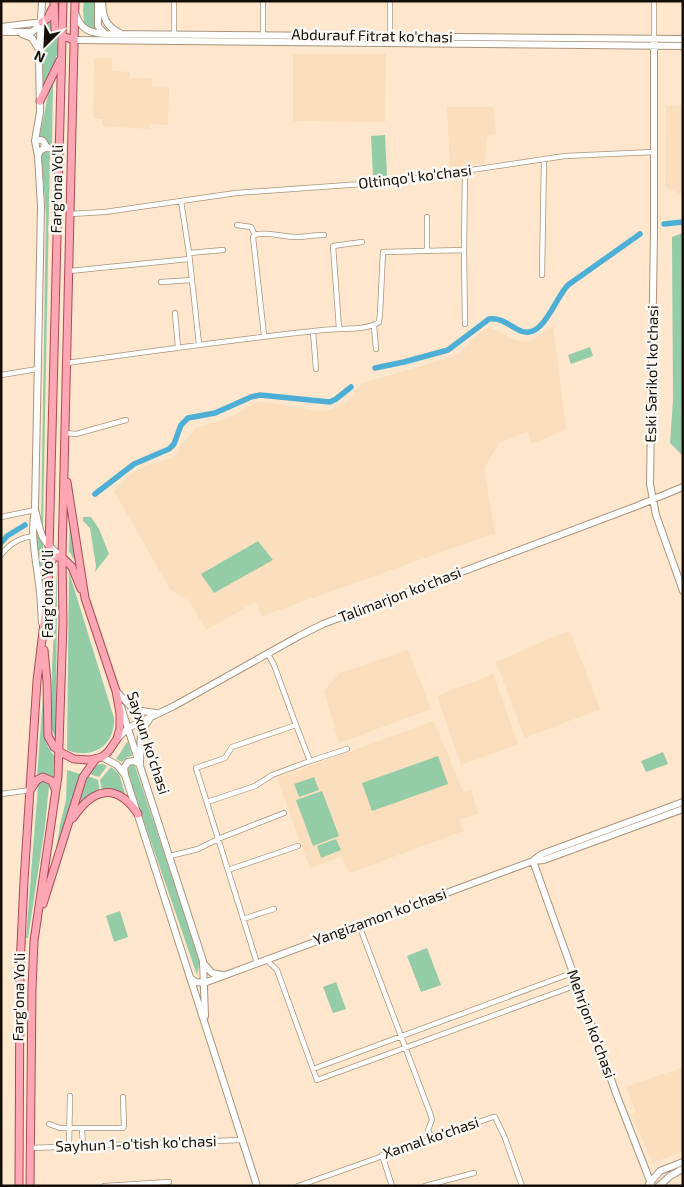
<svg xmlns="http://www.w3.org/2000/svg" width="684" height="1187" font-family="'Exo 2',sans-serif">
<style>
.built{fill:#fadebd}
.green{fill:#93cca7}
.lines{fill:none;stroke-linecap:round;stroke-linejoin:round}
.canal{stroke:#4daed6;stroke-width:5.5}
.street-casing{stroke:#a9947b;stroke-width:6}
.secondary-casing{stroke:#a9947b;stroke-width:8}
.primary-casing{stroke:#aa4b56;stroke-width:9}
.street{stroke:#fff;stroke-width:4.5}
.secondary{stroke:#fff;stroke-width:6}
.primary{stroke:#fda7b4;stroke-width:7}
.labels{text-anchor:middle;stroke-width:5;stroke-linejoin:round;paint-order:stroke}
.street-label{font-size:15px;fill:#150e05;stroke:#fcf8f3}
</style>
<rect width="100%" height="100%" fill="#fee7cd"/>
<path class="built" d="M293 54H386L385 122 293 121Z
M94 58H112V71L130 72V78H152V86L169 88 168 125 150 124V129L102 126V119H93Z
M666 106H683V195L665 187Z
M447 107H493L496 133 488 135 484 163 450 167Z
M553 326 566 429 532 444 528 431 499 443 484 468 495 533 262 616 255 602 206 630 190 602 170 589 114 491 130 475 145 466 171 458 178 453 181 445 196 428 232 417 256 402H263L319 411 332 410 350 399 362 383 449 358 459 353 484 329 491 328 516 340 529 342Z
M570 631 600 709 525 738 496 662 509 657 527 648Z
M408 650 431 709 339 743 324 691 340 673Z
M493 674 518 744 461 765 437 696Z
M434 721 463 792 471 789 478 814 459 820 463 831 350 873 341 857 310 868 277 778Z
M683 1067V1151L653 1163 631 1114 636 1111 626 1087Z"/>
<path class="green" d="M84 1H94V17L98 30 90 28 84 23 83 9Z
M50 21C51 28 54 32 57 39 62 53 48 77 43 89V28Z
M52 83H53L52 145C46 143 45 138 39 136 45 118 45 100 52 83Z
M385 135 387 176 373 177 371 136Z
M46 150 50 153 43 525 41 527 46 213 41 153Z
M683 233V456L670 443 673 400 672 237Z
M590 347 593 356 571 364 568 355Z
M83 517H91L99 529 109 554 95 572 96 566 90 528 83 521Z
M35 519 38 536 43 544V590L36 537Z
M70 524 76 563 69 551Z
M258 541 273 560 214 593 201 574Z
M57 569 56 739 52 729V669Z
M69 572 114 718C115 746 93 760 67 750Z
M44 684V736L48 747 54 756 53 778 44 773 37 776Z
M128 741 132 756 127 757 122 762 116 759Z
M663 752 668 764 646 772 641 761Z
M438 756 448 784 372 811 362 783Z
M103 764 107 766 99 777 89 774 96 765Z
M133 764 135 766 200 961 197 975 126 769 128 765Z
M111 767 119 774 126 797 102 791 100 780Z
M67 770 80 774 55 856 60 825 66 800Z
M88 776 98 780 100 792 92 794 79 803Z
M314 777 319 790 299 797 294 784Z
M44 780 48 782 49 786 45 826 28 938H26L38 786 39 783Z
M322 791 339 836 313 846 296 800Z
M336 839 341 850 321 858 317 846Z
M120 911 128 937 114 942 106 916Z
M427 948 441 985 421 992 407 956Z
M336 982 346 1009 333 1013 323 987Z"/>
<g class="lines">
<path class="canal" d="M664 224 683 222
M375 368 404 362 448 350 489 319C501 317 510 326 521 331 543 340 555 298 568 285L640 234
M95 494 134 464 169 449 174 444 181 425 188 418 215 413 251 397 260 395 330 402 336 399 351 387
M1 543 7 536 25 525"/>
<g class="street-casing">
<path id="street" d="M263 1V35
M654 1V39
M174 34V1
M390 37V1
M465 171 464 250 465 324
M181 201 189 253 199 344
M70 214 105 212 236 193 390 182 565 156 654 152
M427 217V251
M237 225 251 227 255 235
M189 253 223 250
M69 271 189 259
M542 275 544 159
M161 282 192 280
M175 313 178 347
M374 326 376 349
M339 328 333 246 362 242
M313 331 316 369
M264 335 253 237 255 235C266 231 282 237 295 237 305 237 314 235 324 235
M67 363C152 351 237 339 323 330 339 328 367 331 379 322L380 313 383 252 464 250
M1 375 38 369
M65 433 76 434 126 420
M1 517 35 510
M1 555C9 544 19 538 33 536
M310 761 347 749
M1 794 31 790
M207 802 255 786 272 775 310 761 296 725
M170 856 198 849 218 839 284 813
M228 870 298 846
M243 919 274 909
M359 925 430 1113 432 1120 428 1130 432 1138
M266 959 277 970 317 1080 577 985
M257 963 196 768 225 758 232 747 296 725 274 665 268 654
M313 1069 572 973
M49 1124 60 1128H123L124 1126 123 1097
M82 1129 83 1146
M69 1146 70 1096
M30 1148 242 1140
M382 1155 392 1186
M104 1186 169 1182
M298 1186 493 1117H495L505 1138 522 1186
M425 1186 474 1173"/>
</g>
<g class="secondary-casing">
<path id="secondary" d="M98 1V26L105 34
M102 1C103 17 105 26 120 33
M75 12C80 30 90 33 106 34L683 39
M1 27 42 22
M1 32H32L40 25
M22 34 32 38 38 48
M74 40 683 46
M654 42V233L650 484 656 515 683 591
M35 141C40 139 43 139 45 144L44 147
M38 156 40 151 47 147 52 149 59 156
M36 513C41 538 42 541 62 557
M42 623C41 610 41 597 39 584 36 559 30 534 35 510L41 206 38 156 35 141 40 112 39 60 42 1
M116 691 134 710 156 713
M121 707 203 961 205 1016
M117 739 128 728 174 706 299 636 323 624 637 506 683 487
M102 757 117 765 125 775 257 1186
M125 774 124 768 128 762 134 761 140 764 141 731 149 720
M534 860 542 854 683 802
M533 861 617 1096 652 1186
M204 964 212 973 222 975
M190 978 196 982 204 983 503 872 533 861 544 860 683 809
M649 1184 660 1171 683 1162
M659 1186 670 1176 683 1169"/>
</g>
<g class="primary-casing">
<path id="primary" d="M54 1 55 29 62 36 74 40
M42 22 48 18 52 9
M40 101 60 60
M50 564 54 557H62L72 567 81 589
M44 650 47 682 48 736 54 747 62 753 74 759 90 760 102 757 108 752 117 739 120 728V713L116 691 85 598 67 482
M31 789 37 780 43 777 52 781 55 789
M73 818C93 788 116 782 138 814
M43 904 83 777 95 760
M19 1186 20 966 24 881 37 681 48 590 63 1
M30 1186 32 989 34 941 58 776 63 622 62 557 75 1"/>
</g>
<use href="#street" class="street"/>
<use href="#secondary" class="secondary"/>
<use href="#primary" class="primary"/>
</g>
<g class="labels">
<g class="street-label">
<text transform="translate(372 36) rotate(1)" y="5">Abdurauf Fitrat ko'chasi</text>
<text transform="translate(415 177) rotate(-7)" y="5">Oltinqo'l ko'chasi</text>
<text transform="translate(57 189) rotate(-89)" y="5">Farg'ona Yo'li</text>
<text transform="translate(652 374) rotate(-89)" y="5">Eski Sariko'l ko'chasi</text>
<text transform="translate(48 594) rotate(-90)" y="5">Farg'ona Yo'li</text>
<text transform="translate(400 595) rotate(-21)" y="5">Talimarjon ko'chasi</text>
<text transform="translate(148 743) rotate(72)" y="5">Sayxun ko'chasi</text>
<text transform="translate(380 917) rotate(-20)" y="5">Yangizamon ko'chasi</text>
<text transform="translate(19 997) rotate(-89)" y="5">Farg'ona Yo'li</text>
<text transform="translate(591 1024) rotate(70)" y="5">Mehrjon ko'chasi</text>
<text transform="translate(431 1138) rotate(-19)" y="5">Xamal ko'chasi</text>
<text transform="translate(136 1144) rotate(-2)" y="5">Sayhun 1-o'tish ko'chasi</text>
</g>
</g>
<rect width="684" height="1187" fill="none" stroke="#150e05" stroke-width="5"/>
<g transform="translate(45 45) rotate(204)" stroke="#fcf8f3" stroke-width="4" paint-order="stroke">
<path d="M0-4L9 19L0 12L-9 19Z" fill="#150e05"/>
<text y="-8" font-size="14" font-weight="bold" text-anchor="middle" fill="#150e05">N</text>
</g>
</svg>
